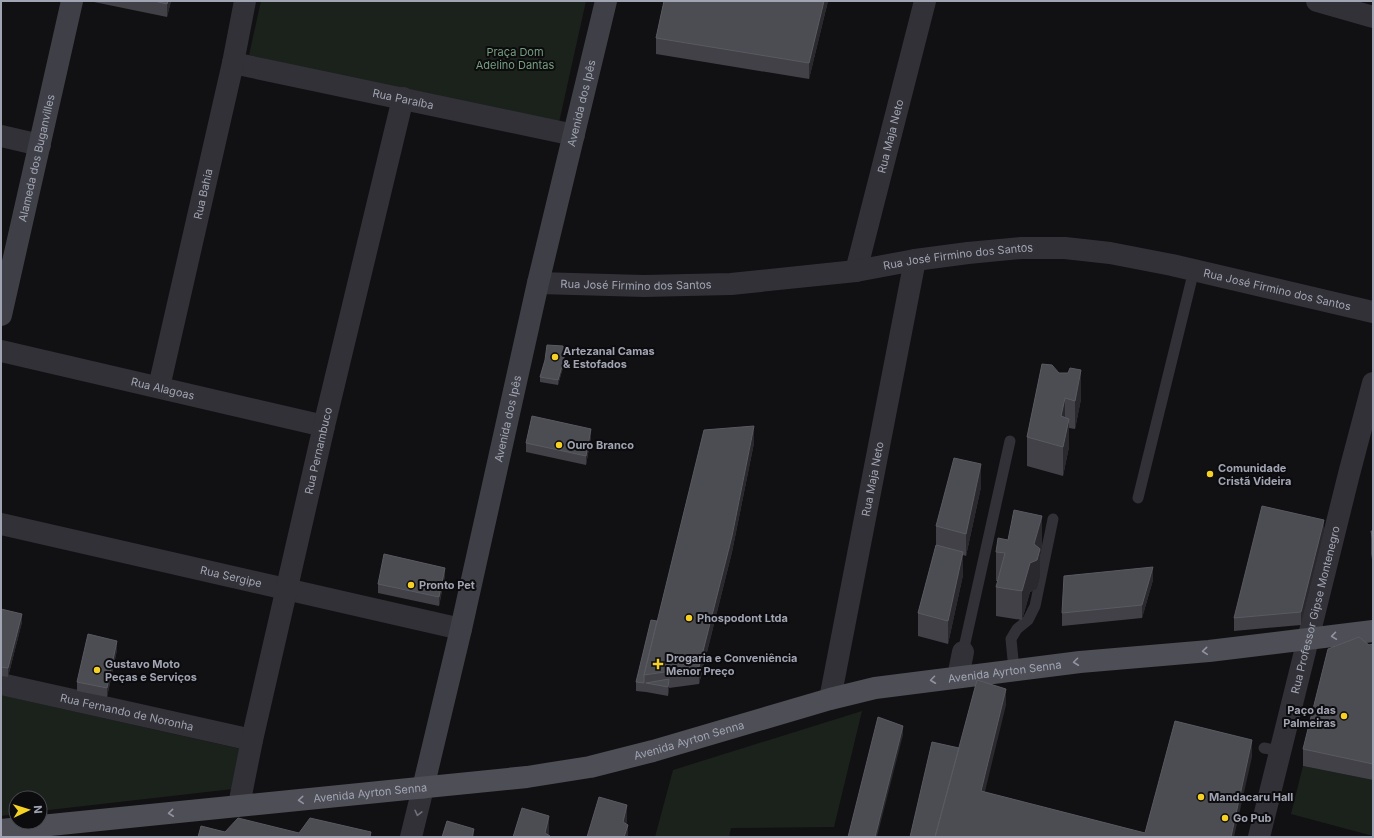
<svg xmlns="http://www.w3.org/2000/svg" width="1374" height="838" font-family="Inter,sans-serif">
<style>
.green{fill:#1b221c}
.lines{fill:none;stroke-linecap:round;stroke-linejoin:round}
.lane{stroke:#313137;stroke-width:11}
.street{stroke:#313137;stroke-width:22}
.secondary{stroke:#3f4047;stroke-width:22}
.primary{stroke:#4d4e56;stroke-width:22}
.wall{fill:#414147}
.shaded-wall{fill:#2a292d}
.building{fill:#4c4c53;stroke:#595a62}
.oneway{stroke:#9093a0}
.oneway2{stroke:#6f707b}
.poi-dot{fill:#f6d125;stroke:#0c0b0d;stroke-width:1.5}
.labels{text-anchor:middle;stroke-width:4;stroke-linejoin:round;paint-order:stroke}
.park-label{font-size:11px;fill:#779f80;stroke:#0c0b0d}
.street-label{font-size:11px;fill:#a1a4b3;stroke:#0c0b0d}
.poi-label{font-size:11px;font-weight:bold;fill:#a1a4b3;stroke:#0c0b0d;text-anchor:start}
</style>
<rect width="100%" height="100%" fill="#111012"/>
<path class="green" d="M261 1H586L558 127 249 55Z
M1 695 241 749 233 789 40 811V798H16V814L1 816Z
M862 711 834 827 731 828 729 837H655L673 770Z
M1303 766 1373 780V836L1291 814Z"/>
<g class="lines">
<path class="lane" d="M1138 498 1194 270
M963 652 1010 441
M1014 670 1011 639 1017 629 1028 620 1035 606 1053 519
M1264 748 1280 751"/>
<g class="street">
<path d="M1317 1 1373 17"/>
<path id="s1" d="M233 63 574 135"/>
<path d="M1 136 40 145"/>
<path id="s2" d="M856 271 925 1"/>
<path id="s3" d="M538 283 644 286 731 284 856 271 915 260 968 253 1021 248H1065L1110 253 1172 265 1373 312"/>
<path id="s4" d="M1 351 324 426"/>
<path id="s5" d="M159 387 233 63 245 1"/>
<path id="s6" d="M1 524 461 629"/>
<path d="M958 677 963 652"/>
<path id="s7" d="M1 684 252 740"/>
<path id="s8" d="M830 699 915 260"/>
<path id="s9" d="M239 805 252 740 324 426 403 98"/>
<path d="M411 837 423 788"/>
<path id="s10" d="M1259 837 1349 474 1373 383"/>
</g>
<g class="secondary">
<path id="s11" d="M1 315 72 1"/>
<path id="s12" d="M423 788 461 629 538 283 606 1"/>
</g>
<path class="primary" id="s13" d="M1 830 527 777 590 767 653 751 830 699 875 688 1080 662 1209 651 1373 631"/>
</g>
<path class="wall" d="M94 1H171L167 17 94 2Z
M664 1H828L809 79 656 54V38Z
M564 364 558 385 540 382V377Z
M1042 364 1081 399 1075 429 1069 428V447L1063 476 1027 466V437Z
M591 437 586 465 526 452V443Z
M754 443 732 552 699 684 669 688 668 696 646 692 636 691V682L657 621Z
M981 487 966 556 963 555V575L948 644 918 636V613L936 545V526Z
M1371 531H1373V565L1371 554Z
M1324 532 1301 625 1234 631V618Z
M1008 540 1042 545 1040 553V578L1037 589 1030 592 1022 620 996 616V587L998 581H996V552Z
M445 576 439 606 378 593V584Z
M1153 580 1142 618 1062 626V613Z
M1 609 22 622 8 677 1 676Z
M1373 644V780L1303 766V749L1369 645Z
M117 650 107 697 77 691V682Z"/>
<path class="shaded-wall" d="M168 1H171L167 17V4Z
M824 1H828L809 79V63Z
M564 359V364L558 385V380Z
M1081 370V399L1075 429V401Z
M1065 398V427L1061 416Z
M1069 419V447L1063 476V447Z
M754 426V443L732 552 699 684V667Z
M591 429V437L586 465V456Z
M981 464V487L966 556V534Z
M1042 516V545L1040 553V578L1037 589 1030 592 1022 620V591L1030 563 1034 544Z
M1324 520V532L1301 625V612Z
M963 552V575L948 644V621Z
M1153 567V580L1142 618V605Z
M445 568V576L439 606V597Z
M22 614V622L8 677V668Z
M117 641V650L107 697V688Z
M669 679V688L668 696V687Z
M1006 689V705L981 808V791Z
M903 726V735L877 837H875Z
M1252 740V757L1234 837H1231Z
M627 805V822L623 837V822Z
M549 816V833L548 837 545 833Z
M628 825V837H624Z
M474 829V837H472Z"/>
<path class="building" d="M154 1H168L167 4Z
M664 1H824L809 63 656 38Z
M547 345 563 346 564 359 558 380 540 377 545 360Z
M1042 364 1052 365 1059 373H1068L1070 368 1081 370 1075 401 1065 398 1061 416 1069 419 1063 447 1027 437Z
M532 416 591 429 586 456 526 443Z
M754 426 732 536 699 667 644 675 704 430Z
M954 458 981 464 966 534 936 526Z
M1262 506 1324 520 1301 612 1234 618Z
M1014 510 1042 516 1034 544 1040 549 1037 560 1030 563 1022 591 996 587 1005 553 996 552 998 538 1008 540Z
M1371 531H1373V542Z
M936 545 963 552 948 621 918 613Z
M384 554 445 568 439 597 378 584Z
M1153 567 1142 605 1062 613 1064 576Z
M1 609 22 614 8 668 1 667Z
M651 620 657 621 644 675V683L636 682Z
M88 634 117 641 107 688 77 682Z
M1359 637 1369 645 1373 644V764L1303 749 1328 649Z
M669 679 668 687 646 683Z
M977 680 1006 689 981 791 1145 833 1175 721 1252 740 1231 837H935Z
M878 717 903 726 875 837H848Z
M932 742 959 748 935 837H910Z
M599 797 627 805 623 822 628 825 624 837H587Z
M522 808 549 816 545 833 550 836V837H513Z
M238 818 299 833 310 818 371 832 370 837H198L201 826 225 832Z
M447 821 474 829 472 837H442Z"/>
<defs><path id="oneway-chevron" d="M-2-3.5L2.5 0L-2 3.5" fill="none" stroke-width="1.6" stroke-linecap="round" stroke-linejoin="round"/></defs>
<g class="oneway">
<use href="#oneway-chevron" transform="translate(1334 636) rotate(172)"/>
<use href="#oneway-chevron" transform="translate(1205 651) rotate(175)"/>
<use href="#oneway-chevron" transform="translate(1076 662) rotate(173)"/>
<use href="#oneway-chevron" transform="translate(933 680) rotate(173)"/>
<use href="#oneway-chevron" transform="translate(301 800) rotate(175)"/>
<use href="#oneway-chevron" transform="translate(171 813) rotate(174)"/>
</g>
<use class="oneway2" href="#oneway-chevron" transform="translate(418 813) rotate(104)"/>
<g class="poi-dot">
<circle cx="555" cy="357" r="4"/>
<circle cx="559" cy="445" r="4"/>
<circle cx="1210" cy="474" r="4"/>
<circle cx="411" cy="585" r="4"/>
<circle cx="689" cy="618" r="4"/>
<path d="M656 658h4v4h4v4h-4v4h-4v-4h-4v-4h4z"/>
<circle cx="97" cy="670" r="4"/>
<circle cx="1344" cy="716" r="4"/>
<circle cx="1201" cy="797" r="4"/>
<circle cx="1225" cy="818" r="4"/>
</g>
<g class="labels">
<g class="park-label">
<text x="515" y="56">Praça Dom<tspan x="515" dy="13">Adelino Dantas</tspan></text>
</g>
<g class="street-label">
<text dy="4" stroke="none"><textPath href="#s1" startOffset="174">Rua Paraíba</textPath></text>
<text dy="4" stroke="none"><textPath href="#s12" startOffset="703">Avenida dos Ipês</textPath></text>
<text dy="4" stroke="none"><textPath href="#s2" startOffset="139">Rua Maja Neto</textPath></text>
<text dy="4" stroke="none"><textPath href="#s11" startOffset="161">Alameda dos Buganvilles</textPath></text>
<text dy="4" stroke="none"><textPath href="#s5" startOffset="198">Rua Bahia</textPath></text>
<text dy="4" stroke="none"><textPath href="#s3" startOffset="422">Rua José Firmino dos Santos</textPath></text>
<text dy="4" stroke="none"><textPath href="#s3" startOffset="98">Rua José Firmino dos Santos</textPath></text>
<text dy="4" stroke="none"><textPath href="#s3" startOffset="746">Rua José Firmino dos Santos</textPath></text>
<text dy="4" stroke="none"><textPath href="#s4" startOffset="166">Rua Alagoas</textPath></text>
<text dy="4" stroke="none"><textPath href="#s12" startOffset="379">Avenida dos Ipês</textPath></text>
<text dy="4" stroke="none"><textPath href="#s9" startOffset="363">Rua Pernambuco</textPath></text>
<text dy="4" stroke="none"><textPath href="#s8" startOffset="224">Rua Maja Neto</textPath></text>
<text dy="4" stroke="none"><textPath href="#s6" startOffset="236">Rua Sergipe</textPath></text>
<text dy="4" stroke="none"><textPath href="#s10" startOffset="234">Rua Professor Gipse Montenegro</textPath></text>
<text dy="4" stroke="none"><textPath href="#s13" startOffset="1019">Avenida Ayrton Senna</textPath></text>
<text dy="4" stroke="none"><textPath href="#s7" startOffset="129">Rua Fernando de Noronha</textPath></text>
<text dy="4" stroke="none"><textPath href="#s13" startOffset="695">Avenida Ayrton Senna</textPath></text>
<text dy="4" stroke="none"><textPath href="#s13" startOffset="371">Avenida Ayrton Senna</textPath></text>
</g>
<g class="poi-label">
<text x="563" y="355">Artezanal Camas<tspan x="563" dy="13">&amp; Estofados</tspan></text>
<text x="567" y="449">Ouro Branco</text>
<text x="1218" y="472">Comunidade<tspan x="1218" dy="13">Cristã Videira</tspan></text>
<text x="419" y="589">Pronto Pet</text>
<text x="697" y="622">Phospodont Ltda</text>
<text x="666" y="662">Drogaria e Conveniência<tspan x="666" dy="13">Menor Preço</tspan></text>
<text x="105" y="668">Gustavo Moto<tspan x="105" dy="13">Peças e Serviços</tspan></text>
<text x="1336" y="714" text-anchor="end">Paço das<tspan x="1336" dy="13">Palmeiras</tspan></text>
<text x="1209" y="801">Mandacaru Hall</text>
<text x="1233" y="822">Go Pub</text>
</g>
</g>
<rect width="1374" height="838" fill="none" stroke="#a1a4b3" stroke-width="4"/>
<g transform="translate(28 810) rotate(86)"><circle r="19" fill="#0c0b0d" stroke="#48484f"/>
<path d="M0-3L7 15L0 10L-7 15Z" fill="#f6d125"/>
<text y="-6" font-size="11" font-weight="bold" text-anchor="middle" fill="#a1a4b3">N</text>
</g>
</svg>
